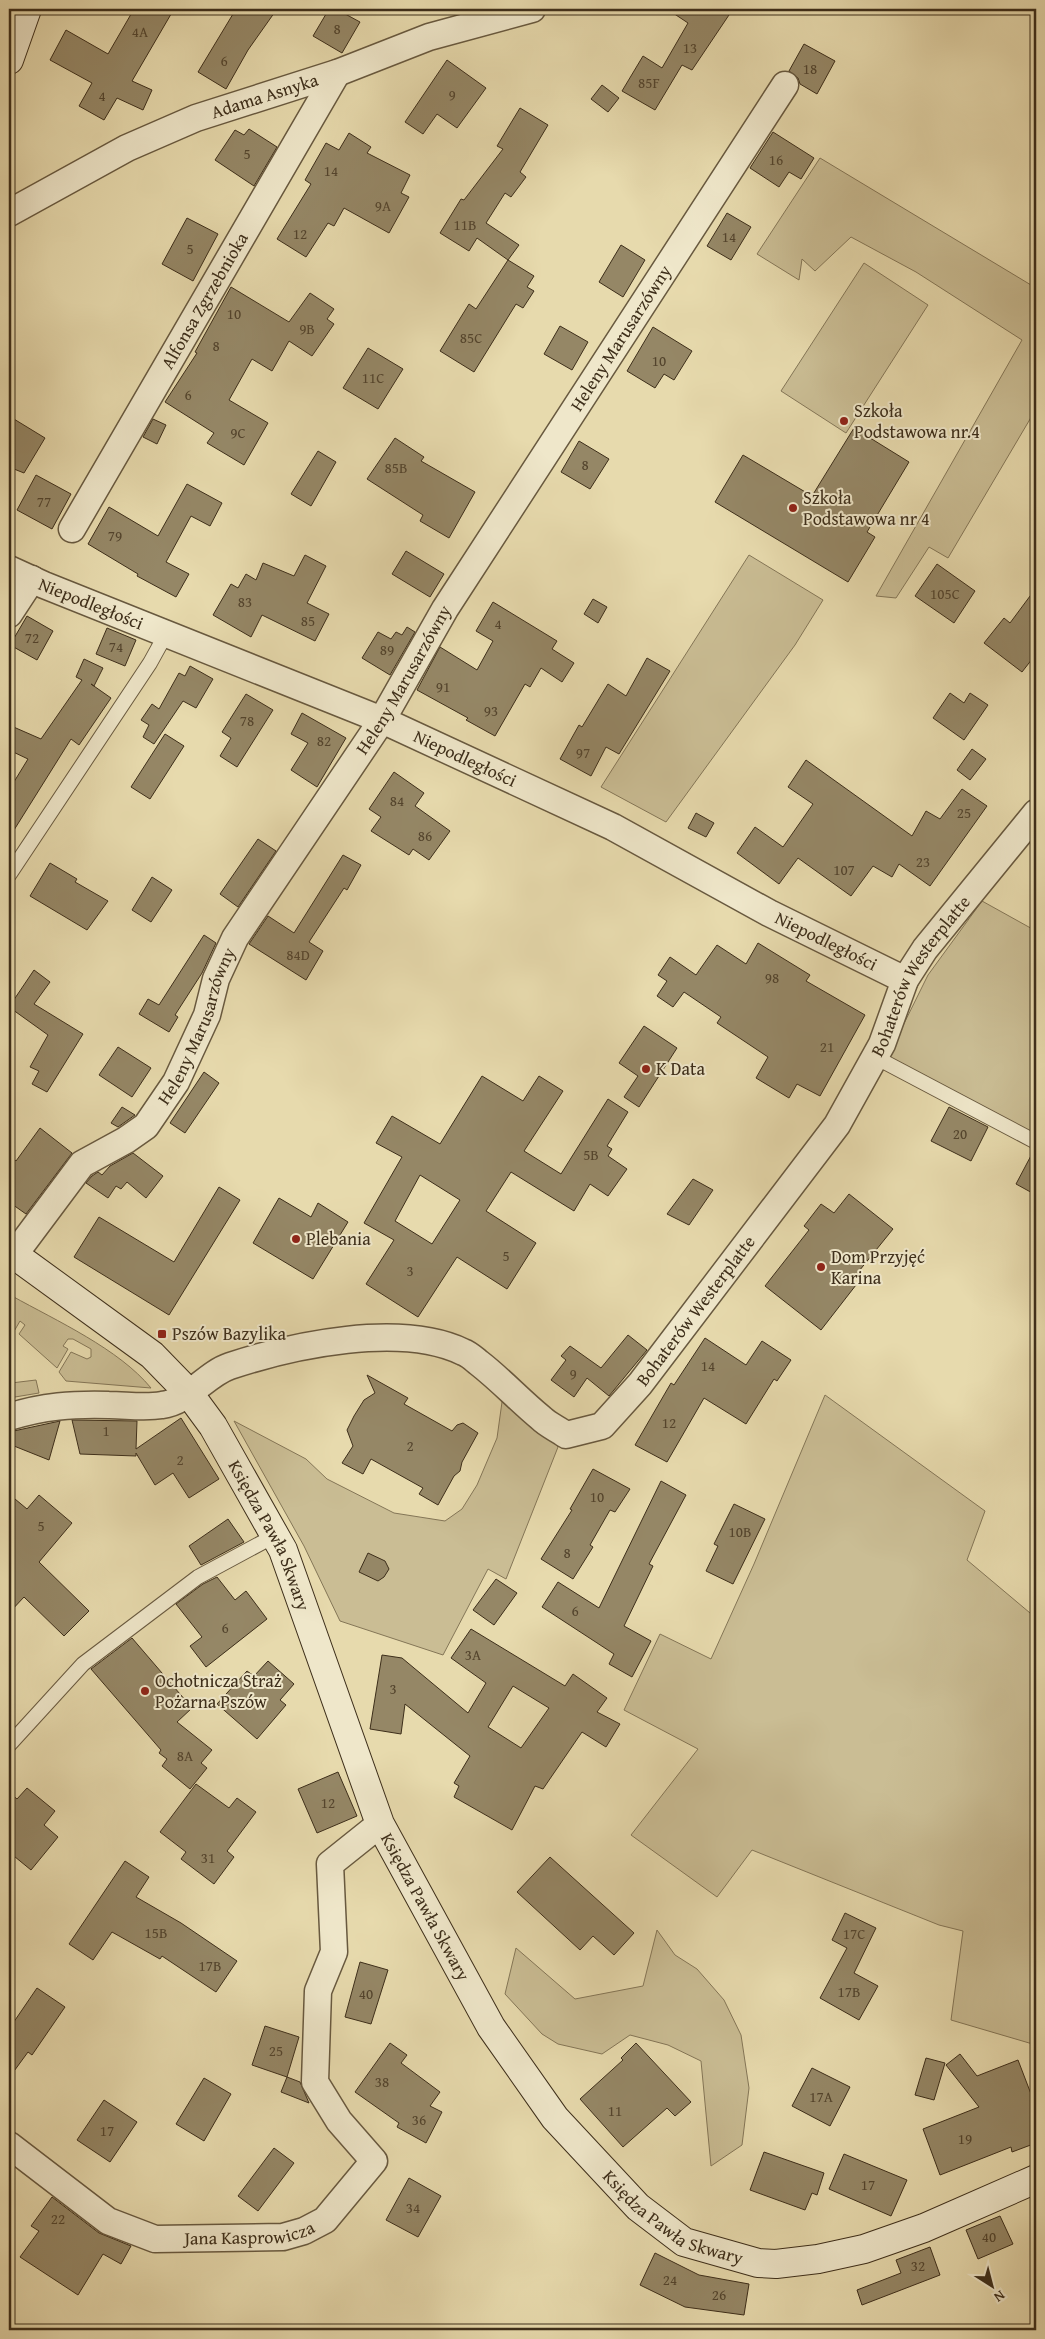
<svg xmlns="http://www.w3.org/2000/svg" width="1045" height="2339" font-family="'Gentium Book Plus',serif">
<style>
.green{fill:#cabd94;stroke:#847657}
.building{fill:#958766;stroke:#3d2e1a;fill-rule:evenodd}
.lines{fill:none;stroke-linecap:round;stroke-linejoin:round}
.lane-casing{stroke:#68593f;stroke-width:16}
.street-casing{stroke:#68593f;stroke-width:29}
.secondary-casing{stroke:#3d2e1a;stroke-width:30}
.lane{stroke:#efe7ca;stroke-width:14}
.street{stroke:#efe7ca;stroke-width:26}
.secondary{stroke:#efe7ca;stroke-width:28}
.poi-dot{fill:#8f2418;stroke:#efe7ca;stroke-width:2}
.labels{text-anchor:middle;stroke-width:4;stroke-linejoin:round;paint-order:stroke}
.number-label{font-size:15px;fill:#53442d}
.street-label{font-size:18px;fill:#3d2e1a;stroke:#efe7ca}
.poi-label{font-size:18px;fill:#3d2e1a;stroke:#efe7ca;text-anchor:start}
</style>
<rect width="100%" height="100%" fill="#e7daad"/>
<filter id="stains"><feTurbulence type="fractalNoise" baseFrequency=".004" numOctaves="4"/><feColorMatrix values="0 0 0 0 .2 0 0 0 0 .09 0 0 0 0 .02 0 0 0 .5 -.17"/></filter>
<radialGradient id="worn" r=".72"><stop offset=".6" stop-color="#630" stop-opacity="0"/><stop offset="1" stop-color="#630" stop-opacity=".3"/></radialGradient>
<path class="green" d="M820 158 1036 288V409L948 558 929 547 896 598 876 596 1022 340 916 272 851 237 815 271 802 259 799 280 757 254Z
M864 263 928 305 846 433 781 391Z
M749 555 823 600 795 645 666 822 601 787Z
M982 901 1036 931V1135L887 1058 928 975Z
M12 1296C57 1321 119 1349 151 1388L66 1381 59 1372 71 1352 87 1359 91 1357V1349L73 1339H68L63 1346 68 1349 57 1368 19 1334 25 1325 20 1321 9 1340V1297Z
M9 1374 11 1383 36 1380 39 1393 9 1398Z
M499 1387 558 1447 506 1579 488 1569 443 1655 340 1621 304 1546 234 1421 306 1459 327 1479 394 1513 445 1521 462 1509 477 1485 497 1438 502 1402Z
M825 1395 985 1511 967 1560 1036 1618V2045L951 2020 963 1931 939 1925 752 1850 717 1897 631 1835 698 1749 624 1710 660 1634 711 1659 754 1564Z
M657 1930 675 1955 697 1969 724 2000 741 2035 749 2088 742 2145 711 2166 701 2061 668 2045 630 2035 602 2054 558 2044 542 2034 505 1994 516 1948 575 1999 643 1986Z"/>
<path class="building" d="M134 9H174L132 81 152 90 143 110 117 98 104 120 79 106 92 83 50 60 66 30 108 54Z
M236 9H277L248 50 226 89 198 72Z
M329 9H336L360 22 342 53 313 36Z
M667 9H733L692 70 682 65 655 110 622 91 643 56 662 68 688 23Z
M804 44 835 61 817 94 800 84 798 78 789 71Z
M447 60 486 88 457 128 437 114 423 134 405 122Z
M602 85 619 98 608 112 591 99Z
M520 108 548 125 520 172 526 177 511 197 505 193 486 223 519 245 508 260 477 238 469 251 440 233 461 199 464 200 503 149 497 146Z
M249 129 277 147 254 186 215 160 235 130 244 135Z
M773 132 814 158 801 179 789 172 779 187 750 168Z
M349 133 371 147 367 153 410 175 401 193 409 197 389 233 344 208 334 226 328 223 306 257 277 239 311 184 305 180 326 143 339 150Z
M727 213 751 227 731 260 707 246Z
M187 218 218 234 193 281 162 264Z
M621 245 645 260 623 297 599 282Z
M508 260 534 276 527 287 534 291 523 308 516 304 474 372 440 351 469 304 476 309Z
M231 287 289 322 310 293 334 309 327 319 334 324 312 356 289 341 272 371 252 359 229 400 268 423 244 465 207 443 214 433 165 402 197 353 195 352Z
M560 326 588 342 572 370 544 354Z
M653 327 692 351 674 380 664 374 655 388 627 371Z
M368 348 403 369 378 409 343 388Z
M9 416 45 438 24 473 9 467Z
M153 419 166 425 157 444 143 437Z
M854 428 909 462 867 532 875 537 848 582 715 502 743 455 812 496Z
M395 438 424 457 421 461 475 492 449 538 420 521 423 515 367 479Z
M579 441 609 459 590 489 561 472Z
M318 451 336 462 311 506 291 494Z
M36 475 71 494 52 529 17 510Z
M187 484 222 503 210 526 191 516 166 562 189 574 176 597 137 576 138 574 88 544 109 507 158 536Z
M406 551 444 574 430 597 392 574Z
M305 555 326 566 307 603 329 614 315 641 262 615 251 637 213 615 231 584 238 588 246 574 256 580 263 563 294 576Z
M937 564 975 591 954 623 915 596Z
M1036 588V654L1022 672 984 643 1004 618 1010 623Z
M593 599 607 607 598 623 584 614Z
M493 602 557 641 552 649 574 663 562 682 541 668 530 687 525 684 495 736 466 720 468 718 417 690 440 647 477 670 493 641 476 631Z
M27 616 53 631 37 660 10 645Z
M407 627 415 632 390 675 362 658 378 632 391 639 396 632 402 635Z
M107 628 136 640 125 666 96 654Z
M647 658 670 671 619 754 606 747 591 776 560 759 579 725 582 727 608 684 626 696Z
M84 659 103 668 94 686 91 684 111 698 79 745 71 739 9 838V790L28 759 9 750V725L41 739 82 680 76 677Z
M190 666 213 679 196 708 183 701 154 744 143 737 149 725 141 720 152 704 159 709 179 673 185 676Z
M950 693 964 703 970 693 988 705 964 740 933 718Z
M246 694 273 710 237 767 220 756 231 738 222 732Z
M302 713 346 738 317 787 291 770 308 743 291 734Z
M165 734 184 746 150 799 131 787Z
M972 749 986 759 970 780 957 770Z
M806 760 912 836 926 811 940 819 962 789 987 806 930 886 899 864 892 877 873 866 851 896 798 858 779 884 737 853 755 827 783 847 813 804 788 787Z
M394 772 424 793 415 806 450 831 429 860 413 849 409 855 371 831 381 817 369 809Z
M696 813 714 823 706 837 688 828Z
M258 839 276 851 238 907 220 894Z
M343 855 361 865 347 890 344 888 309 942 323 951 306 980 249 944 268 916 294 933Z
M50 863 77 879 75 882 108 901 87 930 30 896Z
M152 877 172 890 151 922 132 910Z
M204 935 216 943 202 973 175 1015 178 1017 169 1032 139 1014 148 999 159 1005Z
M758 943 810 975 806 981 865 1015 820 1096 797 1084 789 1098 756 1078 768 1057 717 1023 721 1017 684 992 673 1007 657 996 667 981 658 975 670 957 696 975 717 945 746 964Z
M34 970 50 982 34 1004 83 1034 47 1092 32 1084 39 1071 30 1067 48 1035 9 1007Z
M644 1026 677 1048 639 1107 624 1097 638 1076 619 1063Z
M118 1047 151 1068 132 1097 99 1075Z
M204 1072 219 1083 185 1133 170 1123Z
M482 1076 523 1101 539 1076 563 1091 524 1151 561 1174 608 1099 628 1112 607 1146 612 1149 608 1156 627 1169 608 1196 590 1184 574 1211 511 1172 486 1211 536 1243 507 1289 457 1257 418 1317 366 1284 394 1240 364 1223 402 1157 376 1143 392 1116 440 1144ZM420 1175 460 1200 432 1244 395 1221Z
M122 1107 135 1115 118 1127 111 1123Z
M949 1107 988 1127 971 1161 931 1141Z
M40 1128 72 1153 26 1214 9 1202V1155L16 1161Z
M1034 1150 1036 1151V1195L1016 1184Z
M133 1153 163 1176 146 1198 127 1182 121 1189 116 1186 108 1198 86 1183 92 1176 98 1172 102 1175 110 1166Z
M693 1179 713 1190 689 1225 667 1214Z
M219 1187 240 1200 169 1315 74 1257 99 1217 174 1262Z
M849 1194 893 1229 851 1281 856 1285 821 1330 765 1286 809 1230 804 1226 821 1204 834 1213Z
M279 1198 311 1217 318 1203 348 1222 313 1279 253 1243Z
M628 1335 647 1350 609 1396 587 1378 574 1397 551 1380 566 1360 561 1356 570 1346 601 1368Z
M705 1338 746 1365 762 1341 791 1360 777 1381 774 1379 746 1424 704 1398 667 1462 635 1445 671 1383 674 1385Z
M367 1375 408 1398 404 1404 452 1431 457 1425 463 1423 478 1433 462 1462 460 1471 454 1476 438 1505 419 1494 423 1488 371 1459 363 1474 342 1463 353 1446 347 1430 354 1416 364 1400 375 1393Z
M181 1418 219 1479 189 1498 173 1473 155 1485 136 1453V1456L80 1454 72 1420 137 1421 136 1449Z
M60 1421 49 1460 9 1444V1432Z
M593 1469 630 1489 615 1512 610 1510 590 1545 593 1547 573 1579 541 1559 572 1510 570 1509Z
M661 1481 686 1495 649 1564 653 1566 624 1626 651 1641 632 1677 609 1664 614 1654 542 1607 558 1582 599 1608Z
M9 1494 27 1509 39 1495 72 1523 39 1562 89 1611 64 1636 24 1597 9 1613Z
M734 1504 765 1519 733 1584 706 1571 718 1546 714 1544Z
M228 1519 244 1542 201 1565 189 1546Z
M368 1553 385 1561 389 1569 384 1577 378 1581 359 1572Z
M217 1577 235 1600 246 1591 267 1619 206 1667 190 1646 202 1637 176 1604 203 1584Z
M496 1579 517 1593 494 1625 473 1610Z
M471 1629 565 1686 573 1674 607 1698 597 1712 620 1724 606 1747 582 1732 543 1789 535 1786 512 1830 454 1797 459 1786 454 1783 470 1756 405 1704 401 1734 370 1729 382 1655 402 1658 468 1713 486 1683 451 1658ZM513 1686 549 1708 521 1748 488 1727Z
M132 1638 192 1708 177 1722 212 1750 201 1763 207 1768 190 1789 162 1766 167 1759 159 1753 161 1750 91 1669Z
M268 1661 294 1684 280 1700 286 1705 257 1739 217 1704 247 1671 254 1676Z
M338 1772 357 1816 317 1833 298 1789Z
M196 1784 229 1808 237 1798 256 1812 227 1851 234 1857 214 1884 181 1859 186 1852 160 1832Z
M27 1788 55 1811 44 1825 58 1837 31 1870 9 1852V1792L17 1799Z
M550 1857 634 1933 614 1955 593 1936 580 1950 517 1892Z
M125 1861 149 1877 136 1897 181 1923 237 1961 216 1992 162 1956 160 1959 112 1932 93 1960 69 1944Z
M845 1913 876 1928 854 1973 878 1986 859 2020 820 1998 847 1948 832 1940Z
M360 1962 388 1970 371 2024 345 2017Z
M37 1988 65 2007 32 2055 28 2052 9 2078V2029Z
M265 2026 299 2037 287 2077 252 2065Z
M390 2043 407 2055 401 2063 440 2092 430 2106 442 2112 426 2143 397 2127 399 2123 355 2092Z
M636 2043 691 2102 675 2116 667 2108 623 2147 580 2099 623 2060 621 2058Z
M960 2054 977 2076 1018 2060 1036 2107V2143L1012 2152 1011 2147 940 2175 923 2129 979 2107 946 2065Z
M926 2058 945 2063 934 2100 915 2095Z
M812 2068 850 2087 830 2126 792 2106Z
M287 2077 300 2082 309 2103 281 2092Z
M204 2078 231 2094 204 2141 176 2124Z
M104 2100 137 2122 110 2162 77 2140Z
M274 2148 294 2163 258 2211 238 2196Z
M764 2152 824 2173 817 2195 812 2193 805 2210 750 2190Z
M844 2154 907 2180 891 2216 829 2189Z
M409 2178 441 2196 418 2237 386 2220Z
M52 2197 99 2233 131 2246 121 2264 103 2254 78 2295 20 2257 39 2231 31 2226Z
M1000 2216 1013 2244 978 2259 966 2230Z
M930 2247 940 2275 862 2305 857 2290 901 2273 896 2260Z
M655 2253 699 2275 749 2284 744 2315 685 2307 640 2285Z"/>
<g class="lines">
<g class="lane-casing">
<path id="lane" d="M9 875 150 663 166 634
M875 1057 1036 1142
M9 1745 83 1664 198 1577 276 1535"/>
</g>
<g class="street-casing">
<g id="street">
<path id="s1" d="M9 213 127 148 196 118 337 73 429 37 532 9"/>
<path id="s2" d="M72 529 337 73"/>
<path id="s3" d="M9 569 44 585 382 720 613 827 769 913 905 980"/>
<path d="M9 614 32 579"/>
<path id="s4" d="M14 1255 82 1164 126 1140 146 1126 176 1082 207 1015 216 979 235 938 382 720 445 609 785 85"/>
<path id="s5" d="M9 1417C43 1406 73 1404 109 1405 126 1405 145 1408 162 1405 188 1402 206 1374 230 1366 293 1345 401 1322 463 1352 469 1354 474 1359 479 1363 501 1380 519 1400 541 1418 548 1425 558 1429 566 1435L602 1426 640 1384 837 1125 882 1044 905 980 925 949 1036 813"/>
<path id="s6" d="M9 2145 108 2221 155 2239 283 2237 304 2231 325 2220 374 2161 339 2121 315 2082 318 1991 334 1952 330 1864 380 1824"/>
</g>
</g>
<g class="secondary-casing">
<g id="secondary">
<path d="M9 60 27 9"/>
<path id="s7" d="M9 1251 152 1355 188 1392 213 1426 283 1550 380 1824 491 2027 555 2118 638 2207 684 2242 758 2263 776 2264 818 2259 864 2249 924 2228 1036 2179"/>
</g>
</g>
<use href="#lane" class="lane"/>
<use href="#street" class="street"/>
<use href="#secondary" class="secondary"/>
</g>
<g class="poi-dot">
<circle cx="844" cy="421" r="5"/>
<circle cx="793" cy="508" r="5"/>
<circle cx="646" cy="1069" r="5"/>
<circle cx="296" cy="1239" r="5"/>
<circle cx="821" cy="1267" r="5"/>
<rect x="157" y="1329" width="10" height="10" rx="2.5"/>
<circle cx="145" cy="1691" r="5"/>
</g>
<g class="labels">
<g class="number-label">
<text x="337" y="34">8</text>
<text x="140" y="37">4A</text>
<text x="690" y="53">13</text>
<text x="224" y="66">6</text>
<text x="810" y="74">18</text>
<text x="649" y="88">85F</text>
<text x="452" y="100">9</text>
<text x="102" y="101">4</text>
<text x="247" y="159">5</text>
<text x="776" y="165">16</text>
<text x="331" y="176">14</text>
<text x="383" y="211">9A</text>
<text x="465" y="230">11B</text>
<text x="300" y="239">12</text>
<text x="729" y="242">14</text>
<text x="190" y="254">5</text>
<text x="234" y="319">10</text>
<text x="307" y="334">9B</text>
<text x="471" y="343">85C</text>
<text x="216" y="351">8</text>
<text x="659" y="366">10</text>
<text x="373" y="383">11C</text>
<text x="188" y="400">6</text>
<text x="238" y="438">9C</text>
<text x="585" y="470">8</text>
<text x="396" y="473">85B</text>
<text x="44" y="507">77</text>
<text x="115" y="541">79</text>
<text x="945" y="599">105C</text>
<text x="245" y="607">83</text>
<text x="308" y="626">85</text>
<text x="498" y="629">4</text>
<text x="32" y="643">72</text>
<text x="116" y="652">74</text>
<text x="387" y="655">89</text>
<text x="443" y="692">91</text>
<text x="491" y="716">93</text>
<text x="247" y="726">78</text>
<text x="324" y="746">82</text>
<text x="583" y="758">97</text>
<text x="397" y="806">84</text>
<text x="964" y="818">25</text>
<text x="425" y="841">86</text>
<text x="923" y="867">23</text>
<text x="844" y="875">107</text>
<text x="298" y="960">84D</text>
<text x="772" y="983">98</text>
<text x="827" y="1052">21</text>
<text x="960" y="1139">20</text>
<text x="591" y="1160">5B</text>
<text x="506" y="1261">5</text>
<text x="410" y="1276">3</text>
<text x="708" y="1371">14</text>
<text x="573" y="1379">9</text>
<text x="669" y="1428">12</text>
<text x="106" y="1436">1</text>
<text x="410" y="1451">2</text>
<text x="180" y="1465">2</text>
<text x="597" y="1502">10</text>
<text x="41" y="1531">5</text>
<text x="740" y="1537">10B</text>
<text x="567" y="1558">8</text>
<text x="575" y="1616">6</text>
<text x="225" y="1633">6</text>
<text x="473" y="1660">3A</text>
<text x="393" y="1694">3</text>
<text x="185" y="1761">8A</text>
<text x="328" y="1808">12</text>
<text x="208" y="1863">31</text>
<text x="156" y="1938">15B</text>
<text x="854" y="1939">17C</text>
<text x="210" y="1971">17B</text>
<text x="849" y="1997">17B</text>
<text x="366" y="1999">40</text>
<text x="276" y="2056">25</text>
<text x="382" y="2087">38</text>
<text x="821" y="2102">17A</text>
<text x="615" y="2116">11</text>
<text x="419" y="2125">36</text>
<text x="107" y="2136">17</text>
<text x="965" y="2144">19</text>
<text x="868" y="2190">17</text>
<text x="413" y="2213">34</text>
<text x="58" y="2224">22</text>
<text x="989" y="2242">40</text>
<text x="918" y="2271">32</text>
<text x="670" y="2285">24</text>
<text x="719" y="2300">26</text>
</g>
<g class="street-label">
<text dy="6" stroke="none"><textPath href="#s1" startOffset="282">Adama Asnyka</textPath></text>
<text dy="6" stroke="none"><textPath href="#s2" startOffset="264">Alfonsa Zgrzebnioka</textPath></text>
<text dy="6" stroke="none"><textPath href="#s4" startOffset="1111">Heleny Marusarzówny</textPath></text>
<text dy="6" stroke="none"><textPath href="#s3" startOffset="89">Niepodległości</textPath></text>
<text dy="6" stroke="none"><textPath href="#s4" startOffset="706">Heleny Marusarzówny</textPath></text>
<text dy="6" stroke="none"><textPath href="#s3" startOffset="494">Niepodległości</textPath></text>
<text dy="6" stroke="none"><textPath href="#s3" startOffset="899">Niepodległości</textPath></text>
<text dy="6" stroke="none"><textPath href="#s5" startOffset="1195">Bohaterów Westerplatte</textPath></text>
<text dy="6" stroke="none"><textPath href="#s4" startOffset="301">Heleny Marusarzówny</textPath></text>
<text dy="6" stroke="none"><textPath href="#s5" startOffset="790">Bohaterów Westerplatte</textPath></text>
<text dy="6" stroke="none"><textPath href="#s7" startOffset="394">Księdza Pawła Skwary</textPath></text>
<text dy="6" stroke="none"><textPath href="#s7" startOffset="798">Księdza Pawła Skwary</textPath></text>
<text dy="6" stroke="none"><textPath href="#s7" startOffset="1204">Księdza Pawła Skwary</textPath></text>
<text dy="6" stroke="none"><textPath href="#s6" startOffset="270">Jana Kasprowicza</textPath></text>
</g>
<g class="poi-label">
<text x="854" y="417">Szkoła<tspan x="854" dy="21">Podstawowa nr.4</tspan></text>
<text x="803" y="504">Szkoła<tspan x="803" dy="21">Podstawowa nr 4</tspan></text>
<text x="656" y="1075">K Data</text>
<text x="306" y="1245">Plebania</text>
<text x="831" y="1263">Dom Przyjęć<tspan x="831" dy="21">Karina</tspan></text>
<text x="172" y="1340">Pszów Bazylika</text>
<text x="155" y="1687">Ochotnicza Straż<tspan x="155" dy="21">Pożarna Pszów</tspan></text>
</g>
</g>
<rect width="1045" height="2339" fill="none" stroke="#e7daad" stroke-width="30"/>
<rect x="10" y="10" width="1025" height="2319" fill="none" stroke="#3d2e1a" stroke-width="2.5"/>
<rect x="15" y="15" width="1015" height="2309" fill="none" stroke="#3d2e1a"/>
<g transform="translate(992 2286) rotate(144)" stroke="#efe7ca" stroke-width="4" paint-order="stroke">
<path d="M0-4L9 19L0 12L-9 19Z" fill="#3d2e1a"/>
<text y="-8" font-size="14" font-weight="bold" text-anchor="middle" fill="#3d2e1a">N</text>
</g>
<rect width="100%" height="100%" filter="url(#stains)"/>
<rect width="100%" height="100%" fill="url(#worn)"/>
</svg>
